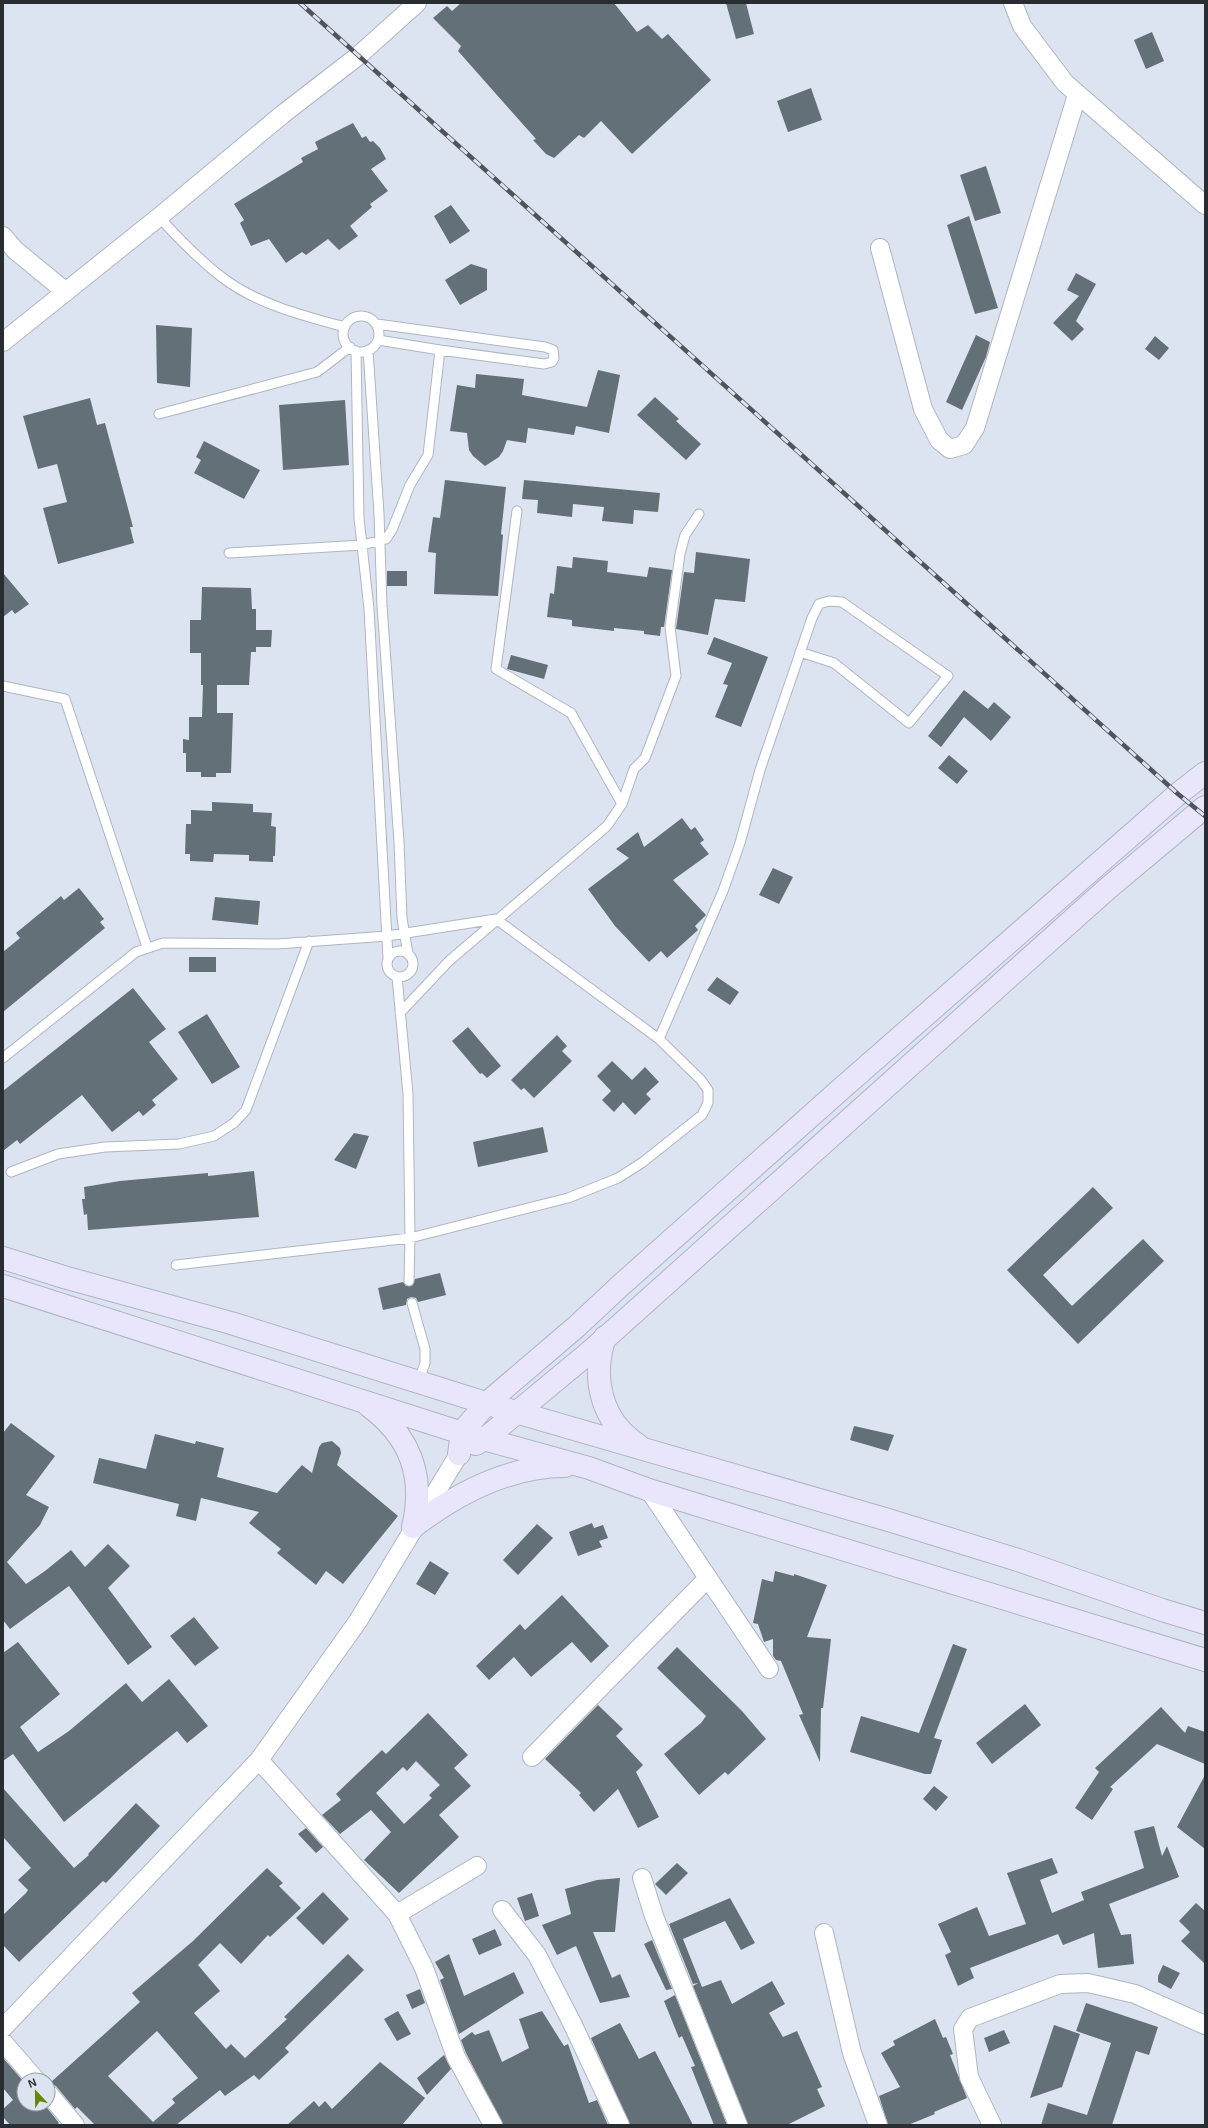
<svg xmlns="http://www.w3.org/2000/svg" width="1208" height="2128" font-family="Arial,sans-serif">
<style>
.building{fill:#637078;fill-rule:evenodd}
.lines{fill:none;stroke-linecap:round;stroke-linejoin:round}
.service-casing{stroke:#afb5c2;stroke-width:11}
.minor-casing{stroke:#afb5c2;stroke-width:20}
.secondary-casing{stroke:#afb5c2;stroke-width:24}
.service{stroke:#fff;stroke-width:9}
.minor{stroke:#fff;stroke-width:18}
.secondary{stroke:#e9e5fb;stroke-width:22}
.rail-casing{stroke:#51555b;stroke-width:4.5}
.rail{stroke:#dde4f1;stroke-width:3;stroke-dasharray:9;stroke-linecap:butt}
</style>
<rect width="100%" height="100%" fill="#dde4f1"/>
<path class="building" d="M461 3H614L637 32 648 25 662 39 668 34 711 80 632 154 601 121 584 138 579 135 554 158 546 154 533 140 536 139 458 51 461 46 433 18 447 6 452 11Z
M726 3H746L754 34 736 39Z
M1152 32 1164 61 1146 69 1134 40Z
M811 88 822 120 788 132 777 101Z
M353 123 362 138 366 136 370 142 373 141 380 148 386 159 371 169 388 191 370 204 372 207 350 226 358 236 339 250 328 239 306 255 302 252 286 263 269 239 251 246 240 223 244 220 234 204 303 162 301 158 318 149 315 142Z
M986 166 1001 213 975 221 960 175Z
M451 205 470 231 450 244 434 216Z
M969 216 998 308 975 314 947 225Z
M471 264 487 269V290L460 305 445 280Z
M1076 273 1096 284 1076 321 1084 329 1072 341 1053 323 1079 296 1067 290Z
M156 325 192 328 190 387 157 383Z
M976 335 990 342 986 357 962 410 946 402Z
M1155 336 1169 348 1159 360 1145 349Z
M598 370 620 375 609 433 576 426 574 435 528 428 526 443 507 440 503 451 499 457 485 466 473 456 469 450 467 433 450 431 457 385 475 388 476 374 524 379 522 395 587 407Z
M655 397 679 419 676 421 701 444 686 460 637 415Z
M90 398 97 425 105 423 133 527H130L134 543 58 564 43 508 67 502 57 464 38 469 23 416Z
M345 400 349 465 283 470 279 405Z
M204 441 260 470 244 499 194 473 201 460 196 457Z
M445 480 506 487 501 534 503 535 498 596 434 594 436 553 428 552 433 517 440 518Z
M524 480 660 493 658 512 634 510 633 524 602 521 604 507 573 504 572 517 537 513 538 500 522 499Z
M696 552 750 559 745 602 715 599 708 635 676 629 684 572 694 573Z
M573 557 608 561 607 572 647 577 649 567 672 570 664 627H661L660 636 644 634V631L614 628V631L572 626V620L547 617 550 593 554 594 557 566 572 568Z
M387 571H407V586H387Z
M3 573 29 604 15 614 12 610 3 617Z
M202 587 251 588 252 609H256V630H272L271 647H256V652H251L249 685H217V713H233L231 773H216V777H201V772H186V753H183V739L189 740V717H202L203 685H201V653H190V620H201Z
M714 637 768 657 741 727 715 717 728 685 723 684 732 663 707 654Z
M511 655 548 665 544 679 507 669Z
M964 690 988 709 994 702 1011 717 991 741 964 717 941 747 928 736Z
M949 755 968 771 957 784 938 768Z
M212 802 253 804V812L272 813 271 826 276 827 275 856H273V862L249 861V855L214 854 213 862 190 861V854H185L186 824H191V810L212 811Z
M682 818 691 830 695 827 704 840 700 843 709 854 673 880 706 915 695 926 698 930 667 958 661 951 649 962 615 926 588 889 629 858 616 849 638 832 644 847Z
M773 868 793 877 779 904 759 895Z
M79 888 104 919 100 922 105 928 3 1012V952L20 938 16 933 61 896 64 900Z
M215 897 260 901 258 925 212 920Z
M189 957H216V972H189Z
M717 977 739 992 730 1005 707 990Z
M133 988 166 1029 149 1042 178 1079 152 1100 156 1105 143 1116 139 1111 112 1132 82 1095 20 1144 17 1140 3 1151V1091Z
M207 1014 240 1067 212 1084 178 1032Z
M468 1027 501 1066 487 1078 482 1073 480 1074 452 1041Z
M557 1035 567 1046 562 1051 572 1061 534 1098 524 1088 521 1090 511 1080Z
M612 1061 632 1080 645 1067 659 1082 646 1094 651 1099 635 1115 623 1102 614 1112 602 1100 611 1091 597 1076Z
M543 1127 548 1152 478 1167 473 1142Z
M354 1133 369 1136 356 1169 334 1160Z
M254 1171 259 1217 88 1230 87 1214 84 1215 82 1199H85L84 1187 120 1181 208 1173V1176Z
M1093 1187 1113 1208 1043 1275 1072 1306 1143 1239 1164 1261 1078 1344 1007 1270Z
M440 1273 446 1295 418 1302 416 1298 411 1297 407 1299 406 1305 383 1310 378 1288 403 1282 406 1286H412L415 1279Z
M11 1423 55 1456 26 1495 49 1507 40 1525 7 1562 26 1584 45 1571 71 1550 85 1567 108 1544 130 1566 108 1588 152 1647 128 1665 69 1586 10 1629 3 1620V1433Z
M854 1426 894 1435 888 1451 850 1440Z
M155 1434 195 1444 196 1441 224 1448 217 1477 277 1493 302 1465 312 1473 319 1447 322 1443 332 1441 340 1448 341 1453 337 1465 398 1516 343 1584 326 1571 316 1585 277 1553 281 1549 249 1523 259 1512 201 1498 196 1521 176 1516 179 1504 93 1483 99 1458 146 1469Z
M592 1523 594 1528 603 1525 608 1538 599 1541 602 1547 578 1556 569 1532Z
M537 1524 553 1538 518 1575 503 1560Z
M430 1561 449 1573 435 1595 416 1584Z
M775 1571 794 1576V1574L827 1585 807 1637 831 1639 823 1708H821L820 1762 799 1715 803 1714 781 1661 776 1660 773 1656V1639L764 1642 758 1624 753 1623 762 1579 773 1582Z
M562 1595 609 1646 591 1663 572 1642 531 1677 514 1657 489 1680 476 1666 520 1624 525 1630Z
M194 1617 219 1648 195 1666 170 1636Z
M18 1642 60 1694 20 1727 38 1752 69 1731 126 1683 142 1702 169 1679 208 1726 187 1743 177 1731 64 1822 13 1754 3 1761V1653Z
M953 1644 967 1649 934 1738 942 1740 931 1774H925L850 1752 861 1716 919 1733Z
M677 1647 742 1711 766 1739 728 1775 725 1772 699 1795 664 1754 701 1723 706 1716 657 1668Z
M1025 1704 1041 1725 992 1764 976 1743Z
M598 1705 623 1729 616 1736 643 1765 636 1772 659 1817 638 1828 618 1789 594 1812 579 1795 581 1793 545 1759Z
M1161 1707 1185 1733 1188 1726 1205 1732V1764L1157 1744 1110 1787 1113 1789 1092 1820 1075 1808 1099 1772 1095 1768Z
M428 1713 468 1755 454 1768 471 1786 439 1815 459 1837 399 1893 364 1860 391 1832 371 1810 340 1834 322 1815 341 1800 336 1794 382 1750 386 1754ZM416 1761 440 1785 429 1795 432 1798 404 1824 376 1793 403 1767 407 1771Z
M1205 1775V1849L1177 1827Z
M934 1786 948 1797 936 1811 923 1799Z
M3 1788 74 1868 89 1855 88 1854 136 1803 160 1826 106 1883 103 1881 19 1962 3 1945V1915L26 1893 28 1890 18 1880 31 1868 3 1837Z
M1154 1826 1162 1856 1167 1846 1179 1877 1109 1904 1121 1935 1131 1934 1134 1964 1098 1968 1094 1933 1063 1945 1058 1934 970 1968 974 1978 958 1986 945 1955 951 1952 938 1924 977 1907 989 1936 1026 1924 1007 1873 1052 1858 1058 1873 1040 1880 1052 1913 1084 1900 1081 1892 1144 1868 1134 1831Z
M306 1828 323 1847 316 1853 298 1834Z
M677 1863 688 1873 666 1895 655 1884Z
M267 1868 283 1883 279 1886 301 1908 270 1937 268 1935 241 1964 220 1943 198 1965 220 1991 194 2013 226 2049 231 2044 245 2058 287 2019 284 2017 348 1954 364 1970 285 2048 289 2052 259 2080 254 2075 225 2096 220 2090 176 2125H95L77 2107 75 2109 56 2086 50 2083 140 2002 132 1993 193 1941ZM157 2031 198 2078 172 2099 175 2103 153 2122 108 2076Z
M620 1878 615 1932H593L612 1978 620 1974 630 1997 600 2003 576 1946 557 1955 542 1925 571 1914 565 1889 597 1880Z
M323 1892 349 1919 323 1945 296 1918Z
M532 1893 539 1916 525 1921 517 1898Z
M730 1898 755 1943 741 1950 725 1921 683 1939 702 1987 721 1980 732 2004 772 1981 785 2004 769 2013 783 2037 797 2031 822 2087 817 2089 825 2106 787 2125H748L693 1986 698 1983 693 1984 669 1924Z
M1196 1903 1205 1911V1964L1181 1941 1190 1932 1179 1921Z
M495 1929 502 1945 479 1955 472 1939Z
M652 1940 672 1989 666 1990 644 1944Z
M449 1954 464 1996 514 1972 524 1993 459 2034 440 1980 444 1978 435 1962Z
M1163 1965 1180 1973 1171 1989 1158 1982V1976Z
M420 1989 425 2003 412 2009 406 1995Z
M675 1995 727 2125H714L691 2067 695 2066 682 2036 679 2038 664 2001Z
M1086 2003 1158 2027 1149 2055 1136 2051 1112 2125H1041L1048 2103 1087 2115 1111 2043 1076 2031Z
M398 2011 411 2034 397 2041 384 2019Z
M542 2011 564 2046 568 2044 589 2103 597 2100 608 2125H503L466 2053 461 2040 472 2032 475 2035 489 2030 502 2062 529 2048 519 2019Z
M935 2019 943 2038 946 2037 953 2054 950 2055 967 2098 934 2112 935 2114 908 2125H888L879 2096 900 2087 881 2053 895 2045 893 2041Z
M620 2023 639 2059 655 2051 693 2125H630L591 2038Z
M1054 2025 1080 2034 1062 2087 1030 2098Z
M1004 2030 1010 2043 989 2052 984 2038Z
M444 2055 451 2069 427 2095 417 2078Z
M3 2058 24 2082V2104H44L59 2123 57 2125H10L3 2117V2109L13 2100 3 2088Z
M380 2062 425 2098 402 2125H287L314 2101 319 2107 325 2101 332 2109Z"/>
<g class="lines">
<g class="service-casing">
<path id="service" d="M159 217C179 239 199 260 223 278 257 304 304 316 345 327
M343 334a18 18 0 1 1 36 0a18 18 0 1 1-36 0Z
M377 324 545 347 553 350 554 358 552 362 544 364 440 350 378 340
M368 350 379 514 382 606 399 842 402 918 408 954
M356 351 359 518 369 609 388 958
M159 414 317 372 350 347
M517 511 496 669 571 713 622 804
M229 553 362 545 386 539 392 530 410 485 428 455 440 350
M3 686 65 699 147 947
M387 964a13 13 0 1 1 26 0a13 13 0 1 1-26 0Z
M397 977 408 1094 410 1238 409 1281
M400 1013 449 961 607 826 622 804 634 769 645 758 676 676 670 627 680 554 685 535 699 514
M659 1039 723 891 740 843 760 770 812 618 819 604 829 601 842 602 948 676 909 723 834 663 800 652
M3 1058 136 952 163 943 277 944 387 936 496 919 659 1039 701 1080 708 1090V1103L702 1115 643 1162 618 1178 568 1198 410 1238 176 1265
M11 1172 58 1154 105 1147 179 1144 214 1136 234 1123 246 1110 309 941
M412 1303 425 1349V1363L418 1383"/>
</g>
<g class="minor-casing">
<path id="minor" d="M1013 3 1022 26 1065 83 1205 205
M3 236 15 250 66 292
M880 248 923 409 939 440 950 449 964 445 975 428 1077 95
M3 342 159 217 283 114 358 56 417 3
M649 1490 769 1669
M532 1757 708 1578
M259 1760 397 1914 424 1968 456 2057 493 2125
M642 1878 654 1916 738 2125
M502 1910 537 1955 572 2023 620 2125
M397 1914 477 1866
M824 1933 852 2053 878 2125
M3 2028 259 1760 358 1621 459 1454
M3 2042 36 2080
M48 2093 75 2125
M992 2125 969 2077 963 2029 970 2018 1060 1984 1088 1983 1135 1994 1205 2025"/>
</g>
<g class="secondary-casing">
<path id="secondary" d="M3 1258 67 1278 231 1323 495 1406 885 1519 1018 1560 1162 1610 1205 1623
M3 1286 462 1433 589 1468 649 1490 1205 1660
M605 1337C591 1378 601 1421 638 1445
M369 1406C411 1437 425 1477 413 1527
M476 1444 486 1438 591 1351 1107 889 1205 807
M459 1454 462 1432 487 1403 576 1327 621 1285 841 1089 1178 794 1205 773
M413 1527C456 1494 508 1466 565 1466"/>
</g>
<use href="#service" class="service"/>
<use href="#minor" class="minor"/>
<use href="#secondary" class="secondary"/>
<g class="rail-casing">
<path id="rail" d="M300 3 1178 794 1205 816"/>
</g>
<use href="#rail" class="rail"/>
</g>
<rect width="1208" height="2128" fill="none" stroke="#292c31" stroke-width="8"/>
<g transform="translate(36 2092) rotate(338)"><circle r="19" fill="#dde4f1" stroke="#959aa4"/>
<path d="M0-3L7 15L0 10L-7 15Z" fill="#64870a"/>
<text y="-6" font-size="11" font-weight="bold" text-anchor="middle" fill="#292c31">N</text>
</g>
</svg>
